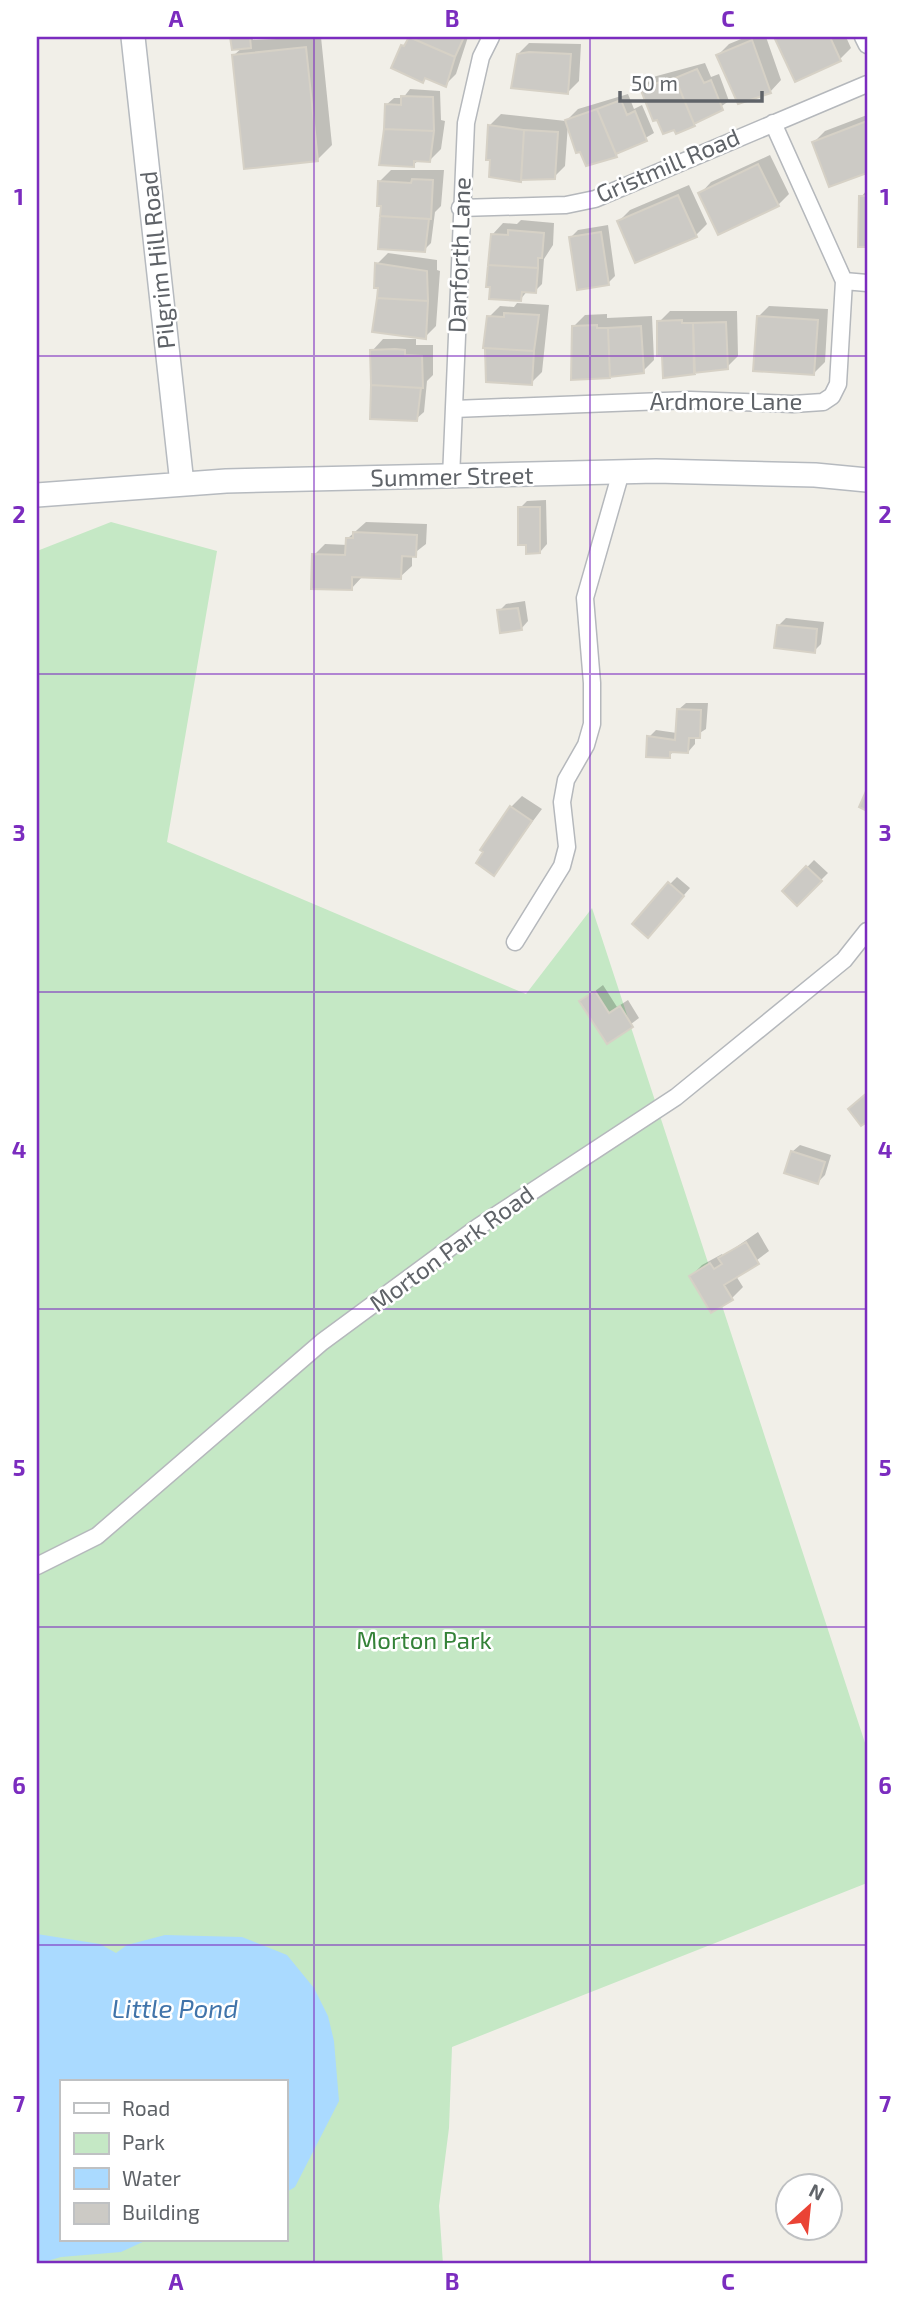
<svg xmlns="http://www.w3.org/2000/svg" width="904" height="2301" font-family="'Exo 2',sans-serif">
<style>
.green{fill:#c5e8c5;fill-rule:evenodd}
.water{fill:#aadaff}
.shadow{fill:#0003}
.building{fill:#cccac5;stroke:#d6d1c6;stroke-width:2}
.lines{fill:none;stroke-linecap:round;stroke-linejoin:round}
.street-casing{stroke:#b5b8bc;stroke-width:19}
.secondary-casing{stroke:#b6babf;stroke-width:26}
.street{stroke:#fff;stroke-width:16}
.secondary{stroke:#fff;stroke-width:23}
.grid{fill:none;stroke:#7b2cbf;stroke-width:2;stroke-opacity:0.55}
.labels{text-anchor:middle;stroke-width:5;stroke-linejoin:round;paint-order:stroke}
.street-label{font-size:24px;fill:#5f6368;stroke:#fff}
.park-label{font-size:24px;fill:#348238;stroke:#fff}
.water-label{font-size:26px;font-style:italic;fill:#4174aa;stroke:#fff}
.neatline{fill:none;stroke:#7b2cbf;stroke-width:2.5}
.grid-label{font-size:23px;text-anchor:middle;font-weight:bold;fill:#7b2cbf}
</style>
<rect width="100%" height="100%" fill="#f1efe8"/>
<path class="green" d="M111 522 217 551 167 842 526 994 592 908 867 1749V1883L452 2047 449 2128 439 2206 443 2264H37V551ZM61 2082H285V2240H61Z"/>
<path class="water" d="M37 1934 100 1944 116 1953 127 1945 165 1935 242 1937 287 1955 314 1988 328 2016 334 2041 339 2101 295 2187 285 2193V2082H61V2240H147L121 2252 61 2257 37 2264Z"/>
<path class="shadow" d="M232 37H252L253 40 321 37 332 145 317 160 234 55 243 47 233 48Z
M409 37H468L456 74 445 85 427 77 422 81 394 67Z
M746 37H766L781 80 770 92 718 55 729 44Z
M775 37H846L851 48 840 59 796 80Z
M529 43 581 44 579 81 568 92 513 86 518 54Z
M705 63 711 77 719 74 729 101 694 125 642 89 653 77Z
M410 89 440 91 441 120 445 121 441 149 430 160H419L413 165 386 105 394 98H403Z
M628 94 634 109 642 105 654 133 616 155 587 164 568 124 565 166 554 177 521 180 490 125 501 114 566 121 578 109Z
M867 115V171L830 185 814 142 825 131Z
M770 155 789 194 778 205 700 194 711 182Z
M391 170H444L441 206 435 212 431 243 424 250 380 247 382 204 380 181Z
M689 185 707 224 696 235 619 221 630 210Z
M867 190V245H860L861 197Z
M521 220 554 223 553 245 544 259 542 284 535 291 528 290 520 300 492 235 503 223 517 224Z
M608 225 615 276 608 283 571 237 578 230Z
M388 253 437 260V270L440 271 436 326 425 337 377 264Z
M517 303 549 305 542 372 531 383 487 381 484 348 489 317 500 306 514 307Z
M769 306 828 309 825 362 814 373 758 317Z
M670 311H737L738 356 727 367 659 322Z
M607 314V318L652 316 654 360 643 371 573 378 574 326 585 315Z
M383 339H416V345H433V375L427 381 424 412 416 419 373 385 372 351Z
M546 500 547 544 540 552 520 508 527 501Z
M366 522 427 524 426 544 412 555V566L400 577H362L351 589 314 555 325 544 348 545V538Z
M525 601 528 621 521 629 499 611 506 604Z
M786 618 824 622 821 644 814 651 779 625Z
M686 703H708L706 729 695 736V744L688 752 674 751 669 756 649 737 656 730 677 733 678 710Z
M522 796 542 809 494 873 511 807Z
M814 860 828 873 797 904 784 891Z
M677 877 690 888 655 929 670 884Z
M603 985 617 1007 628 1000 639 1018 607 1042 582 1001Z
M800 1145 831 1155 825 1175 818 1182 792 1152Z
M758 1232 769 1251 736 1276 743 1287 732 1298 691 1276 702 1265 722 1254 723 1256Z"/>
<path class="building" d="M230 37H250L251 48 232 50Z
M409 37H464L455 57Z
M409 37 455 57 446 87 425 78 423 83 391 68 401 45 404 46Z
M774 37H830L841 61 795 82Z
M752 40 771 93 738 104 716 55Z
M306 47 318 161 244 169 232 55Z
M529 52 571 54 568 94 511 88 517 54Z
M697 69 704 83 711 80 723 110 694 124 675 78Z
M675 78 695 126 676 134 674 130 663 134 657 120 653 121 640 88Z
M401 96 433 97 434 131 384 129 385 104 401 105Z
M621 100 627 115 635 111 647 141 616 154 597 109Z
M597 109 617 157 586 166 580 152 576 153 565 120Z
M867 121V173L829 187 812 142Z
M488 125 524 130 521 182 489 177 490 160H486Z
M384 129 434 131 430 162 414 161V167L379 165Z
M524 130 558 132 555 179 521 180Z
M758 164 779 206 718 235 698 193Z
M412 179 433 180 431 219 380 216 381 206H377L378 181 411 183Z
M678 195 697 237 635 263 617 221Z
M859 196H867V247H858Z
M380 216 429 219 425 252 378 249Z
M508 230 544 233 542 258H538V268L488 265 491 234 508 235Z
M601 232 609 285 577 290 569 237Z
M375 263 427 271 428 301 377 298 378 288H374Z
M488 265 538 268 536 293 522 292 521 301 489 299 490 287H486Z
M377 298 428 301 426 339 372 332Z
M504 313 539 315 534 351 483 348 487 316 504 317Z
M757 316 818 320 814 375 753 371Z
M682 320V323H693L695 374 663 378 662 356H657V321Z
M726 322 728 369 694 373 693 323Z
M597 325V328H608L610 378 571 380 572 326Z
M641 326 644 373 610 377 608 328Z
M485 348 534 351 532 385 486 382Z
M395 349 405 350V355L422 356 423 388 371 385 370 350Z
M371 385 421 388 417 421 370 419Z
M518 507H540V553L526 554V545H518Z
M353 532 417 535 416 557 402 556 401 579 352 577V590L311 589 312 554 345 555 346 538H353Z
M518 608 522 630 500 633 497 610Z
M777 625 817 629 815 653 774 648Z
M677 709 701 710 700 738H689L688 753 670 752V758L646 757 647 736 675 740Z
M867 789V811L859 807Z
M510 806 532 821 494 876 476 863 483 852 480 850Z
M806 866 822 881 797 906 782 891Z
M668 882 684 896 648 938 632 924Z
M595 991 609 1013 620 1006 633 1027 607 1044 579 1001Z
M867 1093V1122L861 1126 848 1109Z
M791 1151 825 1162 818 1184 784 1173Z
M746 1242 759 1264 724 1285 733 1300 711 1313 689 1276 710 1263 714 1269 722 1264 718 1258Z"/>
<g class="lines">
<g class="street-casing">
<path id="street" d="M863 37 867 45
M460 208 566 205 595 199 867 84
M844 281 867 283
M454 409 690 400 793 404 823 402 832 396 838 384 844 281 773 123
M451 478 466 123 481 57 491 37
M515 942 562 866 567 847 562 802 566 780 586 745 592 724V683L585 598 621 472
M37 1566 97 1536 322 1342 478 1227 676 1097 844 960 867 931"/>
</g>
<g class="secondary-casing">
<path id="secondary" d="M133 37 182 484
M37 495 226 481 656 471 815 475 867 480"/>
</g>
<use href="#street" class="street"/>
<use href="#secondary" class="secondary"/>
</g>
<path class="grid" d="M314 37V2264M590 37V2264M37 356H867M37 674H867M37 992H867M37 1309H867M37 1627H867M37 1945H867"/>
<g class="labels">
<g class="street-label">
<text transform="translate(668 166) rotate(-23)" y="8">Gristmill Road</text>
<text transform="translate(460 255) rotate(-88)" y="8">Danforth Lane</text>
<text transform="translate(158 260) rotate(-96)" y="8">Pilgrim Hill Road</text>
<text x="726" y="410">Ardmore Lane</text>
<text transform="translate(452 477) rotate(-1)" y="8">Summer Street</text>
<text transform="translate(452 1249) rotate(-36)" y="8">Morton Park Road</text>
</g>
<g class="park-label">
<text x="424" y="1649">Morton Park</text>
</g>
<g class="water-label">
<text x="175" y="2018">Little Pond</text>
</g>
</g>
<rect width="904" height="2301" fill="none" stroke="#ffffff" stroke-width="77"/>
<rect x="60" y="2080" width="228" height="161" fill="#ffffff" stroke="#bfc1c3" stroke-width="2"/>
<rect x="74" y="2103" width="35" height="10" fill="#ffffff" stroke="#bfc1c3" stroke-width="2"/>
<text x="122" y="2116" font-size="21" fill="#5f6368">Road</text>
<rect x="74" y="2133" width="35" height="21" fill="#c5e8c5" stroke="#bfc1c3" stroke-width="2"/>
<text x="122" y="2150" font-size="21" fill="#5f6368">Park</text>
<rect x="74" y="2168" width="35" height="21" fill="#aadaff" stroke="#bfc1c3" stroke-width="2"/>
<text x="122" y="2186" font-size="21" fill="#5f6368">Water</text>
<rect x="74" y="2203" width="35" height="21" fill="#cccac5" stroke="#bfc1c3" stroke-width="2"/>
<text x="122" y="2220" font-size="21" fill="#5f6368">Building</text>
<g transform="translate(809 2207) rotate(27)"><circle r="33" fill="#ffffff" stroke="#bfc1c3" stroke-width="2"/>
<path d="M0-5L12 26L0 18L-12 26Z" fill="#ea4335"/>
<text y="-10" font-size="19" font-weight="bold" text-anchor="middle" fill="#5f6368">N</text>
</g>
<path d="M620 91v10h142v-10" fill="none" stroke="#5f6368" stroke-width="3.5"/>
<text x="631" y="91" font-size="21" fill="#5f6368" stroke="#ffffff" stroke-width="5" paint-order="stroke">50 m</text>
<rect x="38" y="38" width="828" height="2224" class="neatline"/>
<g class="grid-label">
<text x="176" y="27">A</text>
<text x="452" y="27">B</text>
<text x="728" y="27">C</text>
<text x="19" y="205">1</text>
<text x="885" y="205">1</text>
<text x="19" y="523">2</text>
<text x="885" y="523">2</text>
<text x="19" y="841">3</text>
<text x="885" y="841">3</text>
<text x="19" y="1158">4</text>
<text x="885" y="1158">4</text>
<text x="19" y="1476">5</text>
<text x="885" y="1476">5</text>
<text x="19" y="1794">6</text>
<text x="885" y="1794">6</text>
<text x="19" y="2112">7</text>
<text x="885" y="2112">7</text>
<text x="176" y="2290">A</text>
<text x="452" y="2290">B</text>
<text x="728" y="2290">C</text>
</g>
</svg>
